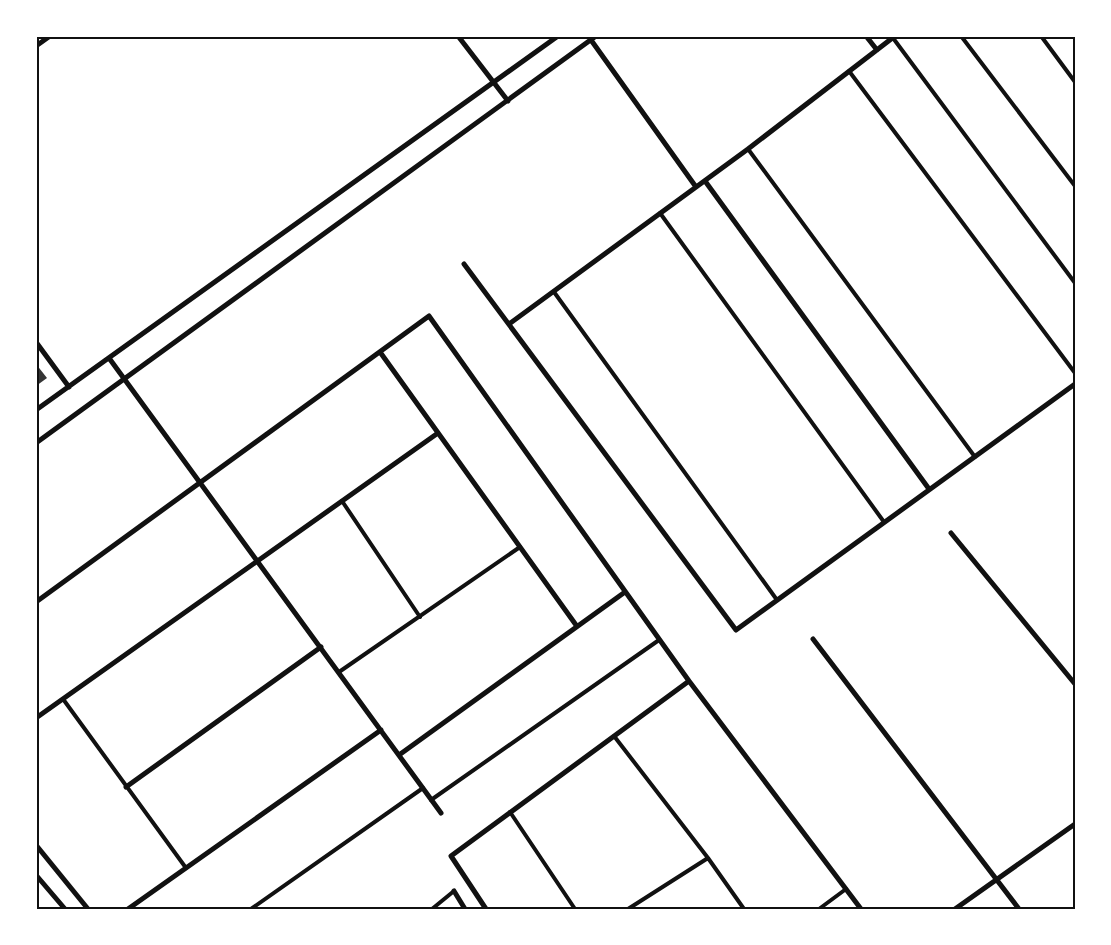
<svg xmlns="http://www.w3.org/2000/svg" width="1111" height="945" font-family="'Source Serif 4',serif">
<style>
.building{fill:#353535}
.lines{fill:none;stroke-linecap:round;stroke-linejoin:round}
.service{stroke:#111;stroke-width:4}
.minor{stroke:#111;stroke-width:5}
.neatline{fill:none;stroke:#111;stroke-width:2}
</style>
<rect width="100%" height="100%" fill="#fff"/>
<path class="building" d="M36 364 47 378 36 386Z"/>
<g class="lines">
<path class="service" d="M961 36 1075 186
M1041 36 1075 82
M893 38 1075 283
M849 71 1075 373
M748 149 975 457
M660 213 884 522
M554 292 777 600
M342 501 420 617
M339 672 520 547
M63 699 186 868
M614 736 708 858 744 909
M431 800 659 640
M510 812 575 909
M251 909 423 788
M432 909 454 891
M628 909 708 858
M819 909 846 889"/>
<path class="minor" d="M458 36 508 101
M866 36 877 50
M591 40 696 187
M36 46 50 36
M705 181 929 489
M464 264 736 630 1075 384
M509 324 748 149 895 36
M36 342 69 387
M380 352 576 625
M109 358 441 813
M36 410 558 36
M36 443 596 36
M951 533 1075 684
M36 602 429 316 689 681 861 909
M813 639 1019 909
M36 718 438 433
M399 755 625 592
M126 787 321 647
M36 845 88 909
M36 875 65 909
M454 891 465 909
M128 909 381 730
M486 909 451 856 689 681
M955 909 1075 824"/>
</g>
<rect width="1111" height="945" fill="none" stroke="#ffffff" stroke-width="75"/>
<rect x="38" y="38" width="1036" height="870" class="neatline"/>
</svg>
